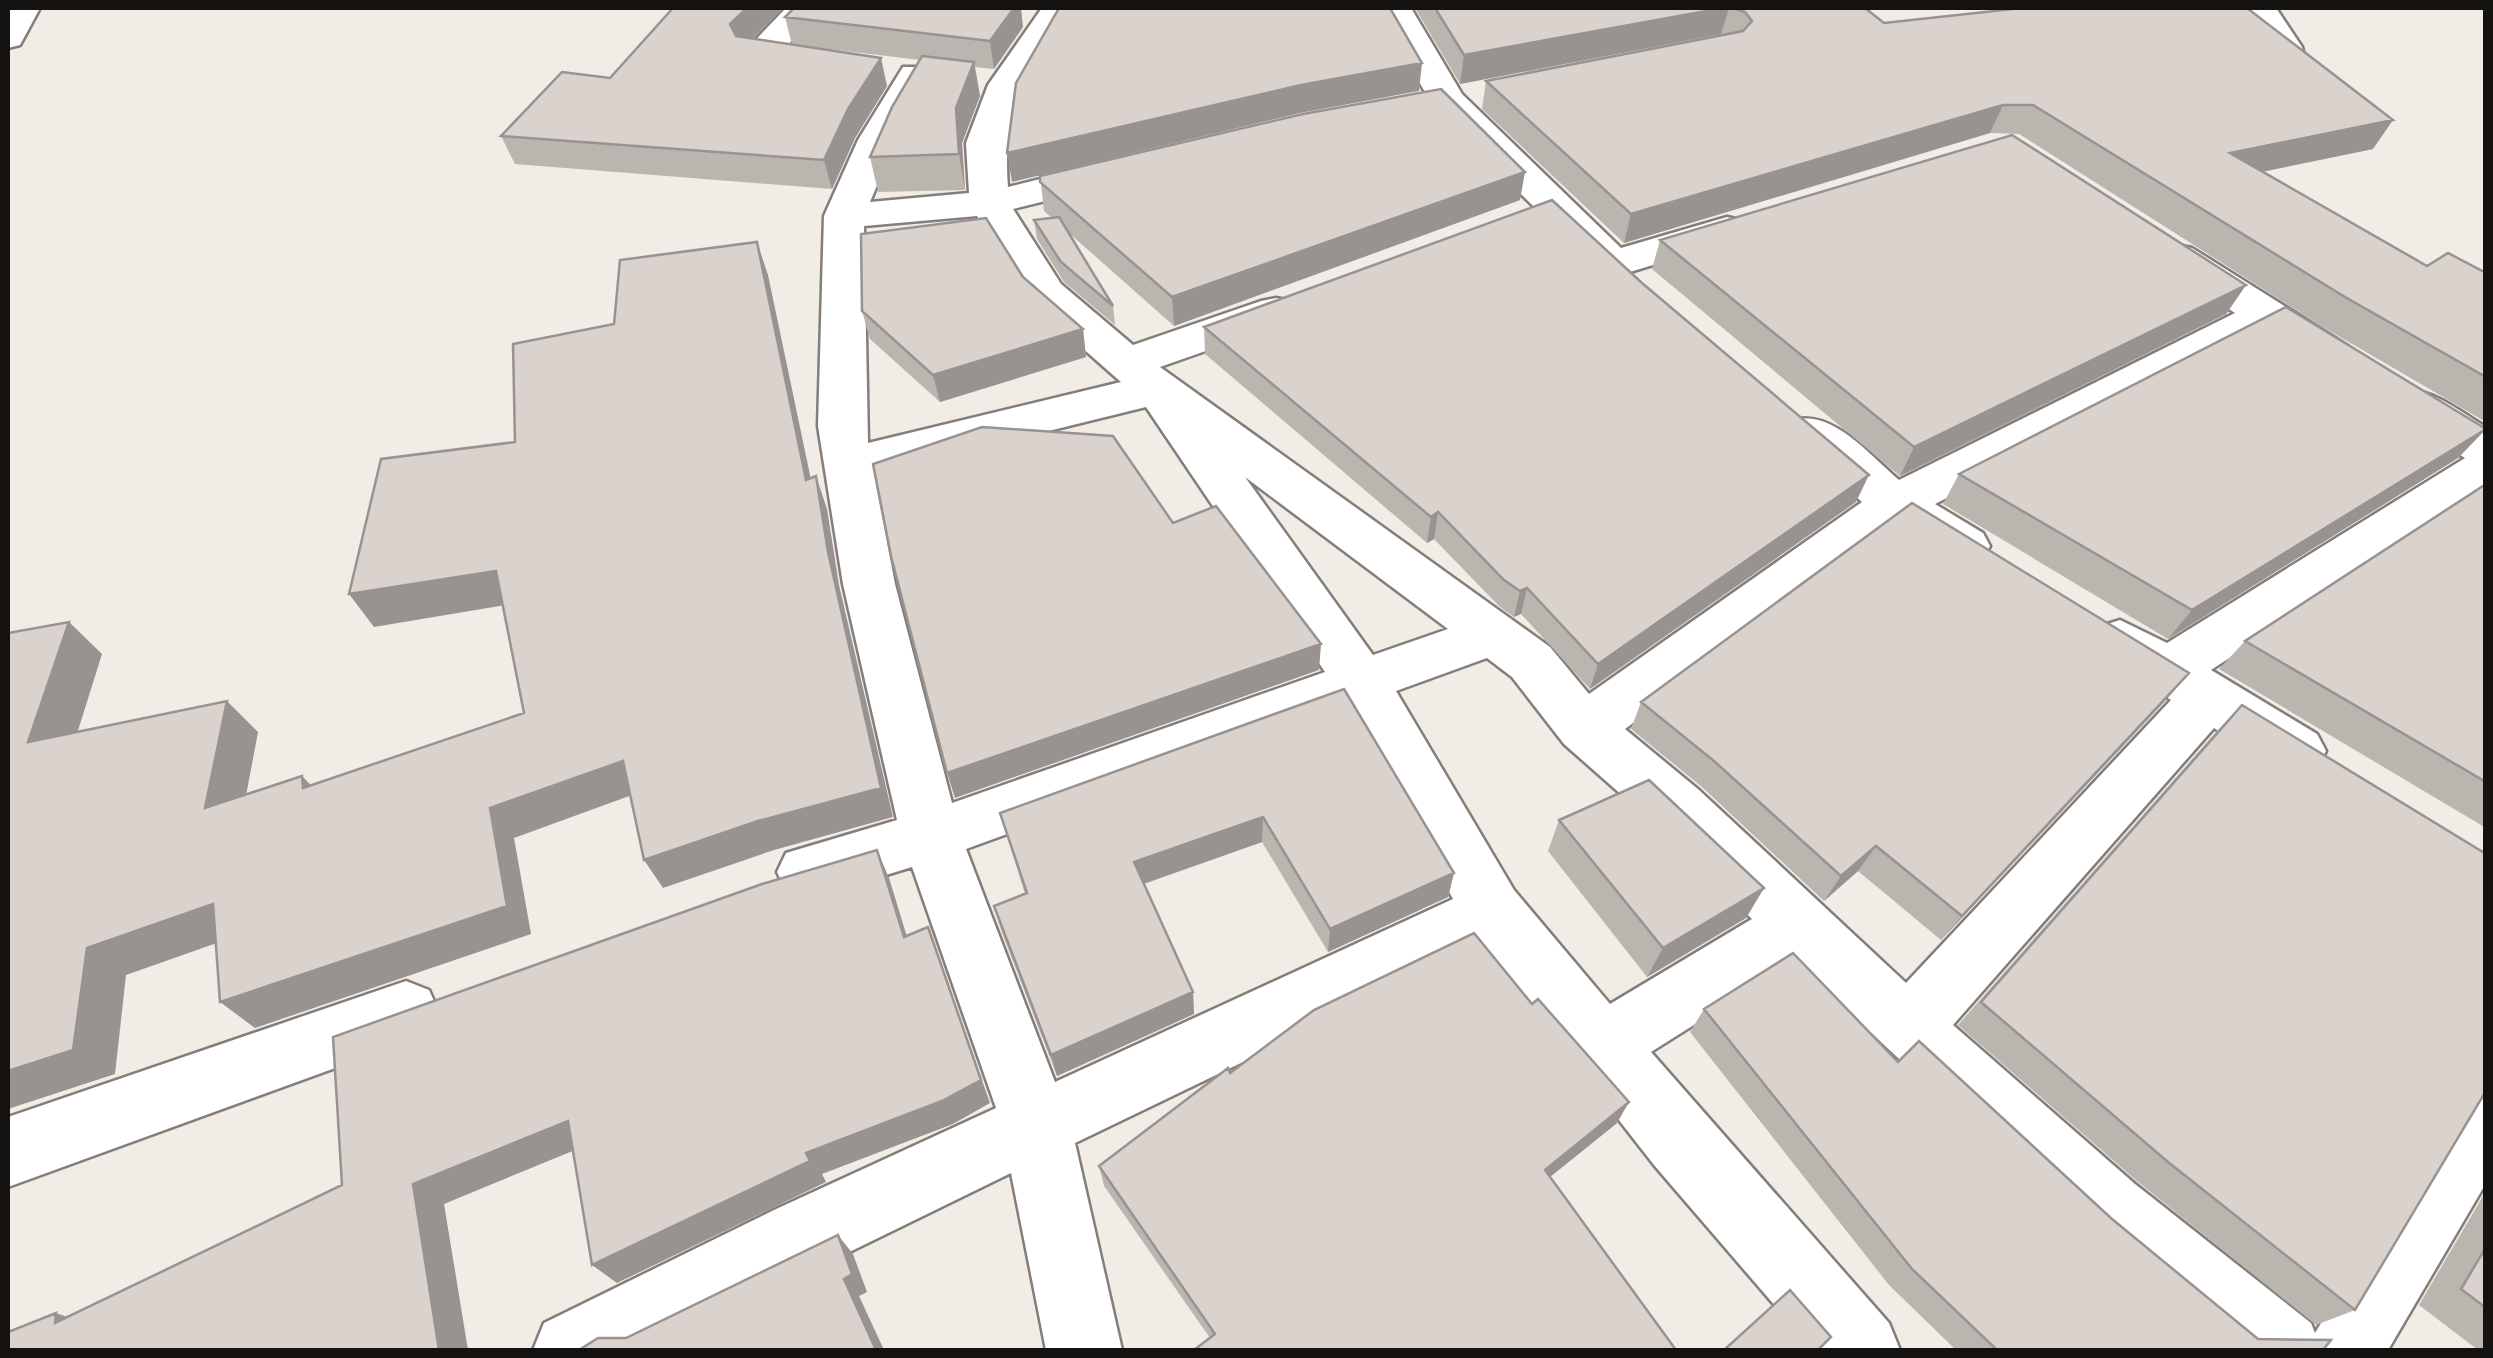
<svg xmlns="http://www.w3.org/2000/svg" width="2493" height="1358" font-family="'Titillium Web',sans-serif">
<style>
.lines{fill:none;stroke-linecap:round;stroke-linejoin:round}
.street-casing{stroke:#847e7a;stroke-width:5}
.street{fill:#fff;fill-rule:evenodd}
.wall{fill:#bbb5b0}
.shaded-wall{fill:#989390}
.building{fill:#d9d2cd;stroke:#989390;stroke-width:2.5}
</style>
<rect width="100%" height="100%" fill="#f2ece7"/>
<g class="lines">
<g class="street-casing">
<path id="street" d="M8 8H40L20 45 8 48Z
M786 8H821L785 48 828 54 833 62 828 70C803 76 771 69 747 62L741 55Z
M1042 8H1076C1033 71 1001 107 1008 187L1112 161 1126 165 1131 173 1126 181 1013 209 1061 284 1133 345 1261 301 1276 298 1291 301 1298 311 1291 321 1160 367 1550 647 1589 694 1862 502 1793 442 1786 431 1793 420C1833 409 1870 456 1899 480L2235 313 2162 266 2156 257 2162 248 2177 245 2192 248 2348 346 2354 356 2348 366C2316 375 2291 350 2265 333L1935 504 1983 533 1990 546 1983 559C1949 569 1924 545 1896 527L1625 729 1699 790 1906 983 2171 700 2101 656 2093 641 2101 626 2120 620 2167 643 2465 458 2394 414 2387 403 2394 392C2427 383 2457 410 2486 427V490L2211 670 2317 734 2326 751 2317 768C2279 781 2246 748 2214 728L1953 1025 2135 1184 2311 1323 2315 1333 2462 1092 2486 1082V1183L2388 1350H2225L2085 1234 1795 961 1651 1052 1889 1323 1900 1350H1813L1654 1165 1483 946 1075 1143 1122 1350H1046L1011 1173 649 1350H533L544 1323 774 1210 996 1108 912 867 808 899 786 891 777 872 786 853 897 820 843 584 818 426 824 216 858 140 903 67H929L934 75 896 140 870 202 969 193 966 143 988 85ZM977 216 1030 302 1121 382 868 443 864 226ZM1146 407 1325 672 952 803 895 584 874 474ZM1245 477 1448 629 1373 655ZM1487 658 1512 677 1564 744 1657 826 1752 919 1610 1004 1514 890 1396 691ZM1349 709 1453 899 1055 1082 966 849Z
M1377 8H1411L1462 94 1621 248 1727 217 1741 220 1747 229 1741 238 1630 272 1615 276 1600 272 1434 108Z
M2242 8H2276L2302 47 2305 60 2300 68H2274L2268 47Z
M406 981 429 990 439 1012 429 1034 8 1187V1117Z"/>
</g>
<use href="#street" class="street"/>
</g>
<path class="wall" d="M783 8 752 39 792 45 785 17 1023 27 994 69 975 67 980 96 962 143 965 190 878 192 870 157 920 60 812 47 887 86 855 138 832 189 515 164 501 136 610 78Z
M1415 8H1865L1884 23 2373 149 2262 172 2427 266 2486 273V422L2323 327 2019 134 1990 133 1624 243 1482 109 1486 81 1724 35 1721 34 1460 84Z
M1040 176 1520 200 1174 326 1069 233 1113 306 1115 325 1064 282 1037 239 1034 220 1052 218 1044 211Z
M1660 240 2246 285 2226 314 1900 476 1652 269Z
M1023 277 1083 329 1086 357 940 402 870 339 862 311Z
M1204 327 1856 502 1590 689 1521 614 1514 617 1499 606 1434 539 1427 543 1205 354Z
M2486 429 2458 458 2168 639 1943 504 1959 474Z
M2486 484V828L2219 669 2245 641Z
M1344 689 1454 873 1448 897 1328 952 1262 842 1144 884 1193 992 1194 1014 1057 1076 1001 930 994 906 1025 894 1000 813Z
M2165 701 1941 940 1858 871 1824 901 1702 787 1631 729 1641 702Z
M2242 705 2355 1310 2316 1325 2137 1181 1958 1025 2216 732Z
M1559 820 1764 888 1746 918 1647 977 1548 851Z
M1704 1009 1898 1062 2112 1219 2258 1339 2323 1350H1956L1889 1285 1690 1032Z
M1230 1073 1617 1123 1550 1177 1210 1338 1104 1186 1099 1166Z
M2486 1191V1350H2478L2419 1305Z"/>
<path class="shaded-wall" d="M747 8H783L738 53 730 24Z
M1014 8H1021L1023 27 994 69 990 41Z
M1723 8H1729L1721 34 1460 84 1464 55Z
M881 58 887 86 855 138 832 189 824 160 848 109Z
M974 62 980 96 962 143 965 190 959 154 956 108Z
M1422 63 1419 91 1300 113 1012 182 1007 153 1301 85Z
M2003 105 1990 133 1624 243 1631 214Z
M2393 120 2373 149 2212 182 2230 153Z
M1525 172 1520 200 1174 326 1172 297Z
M757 242 768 275 818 513 806 480Z
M2246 285 2226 314 1900 476 1914 447Z
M1083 329 1086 357 940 402 933 375Z
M2486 429 2458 458 2168 639 2192 610Z
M1869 475 1856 502 1590 689 1598 664Z
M816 476 827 509 839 585 893 817 774 850 663 888 644 860 828 552Z
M1438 512 1434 539 1427 543 1431 517Z
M496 571 517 603 374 627 349 594Z
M1527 588 1521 614 1514 617 1520 591Z
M69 622 102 654 65 772 28 742Z
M1321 644 1319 670 955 798 947 773Z
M2189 673 2165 701 1941 940 1962 916Z
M227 701 258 732 238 838 205 808Z
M623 761 643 791 514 838 531 934 255 1028 220 1002 490 808Z
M302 776 331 806 303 788Z
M1263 817 1262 842 1137 886 1134 862Z
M1876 846 1858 871 1824 901 1841 876Z
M877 850 889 878 915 963 904 937Z
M1454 873 1448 897 1328 952 1330 929Z
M1764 888 1746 918 1647 977 1663 948Z
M213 904 248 932 126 975 115 1074 8 1109V1071L87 948Z
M928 927 990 1103 953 1124 822 1174 826 1182 617 1283 592 1265 806 1153Z
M1193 992 1194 1014 1057 1076 1051 1055Z
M1629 1102 1617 1123 1535 1189 1545 1170Z
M568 1121 592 1143 444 1204 468 1350H439L413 1184Z
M838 1235 853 1254 867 1292 859 1296 884 1350H876L844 1279Z
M56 1313 102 1329 55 1323Z"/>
<path class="building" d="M673 8H747L730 24 736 36 881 58 848 109 824 160 501 136 562 72 610 78Z
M794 8H1014L990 41 785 17Z
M1059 8H1390L1422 63 1301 85 1007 153 1016 83Z
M1435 8H1723L1464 55Z
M1733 8H1865L1884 23 2022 8H2247L2393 120 2230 153 2427 266 2448 253 2486 273V377L2345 297 2033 105H2003L1631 214 1486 81 1743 31 1752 21 1745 12Z
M922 56 974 62 956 108 959 154 870 157 892 107Z
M1441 89 1525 172 1172 297 1040 182V176L1303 114Z
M2012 135 2246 285 1914 447 1660 240Z
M1552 200 1642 283 1869 475 1598 664 1527 588 1520 591 1504 580 1438 512 1431 517 1204 327Z
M1059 217 1113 306 1061 262 1034 220Z
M986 218 1023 277 1083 329 933 375 862 311 861 234Z
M757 242 806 480 816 476 828 552 881 788 758 821 644 860 623 761 490 808 507 906 220 1002 213 904 87 948 73 1050 8 1071V633L69 622 28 742 227 701 205 808 302 776 303 788 524 713 496 571 349 594 381 459 515 442 513 344 614 324 620 260Z
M2286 307 2486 429 2192 610 1959 474Z
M982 427 1113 436 1173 523 1216 506 1321 644 947 773 891 556 873 464Z
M2486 484V782L2245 641Z
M1912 503 2189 673 1962 916 1876 846 1841 876 1714 761 1641 702Z
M1344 689 1454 873 1330 929 1263 817 1134 862 1193 992 1051 1055 994 906 1027 893 1000 813Z
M2242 705 2486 854V1091L2355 1310 2168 1162 1981 1002Z
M1649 780 1764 888 1663 948 1559 820Z
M877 850 904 937 928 927 981 1080 942 1101 806 1153 810 1161 592 1265 568 1121 413 1184 439 1350H8V1332L56 1313 55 1323 342 1185 333 1037 762 884Z
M1474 933 1532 1004 1538 999 1629 1102 1545 1170 1676 1350H1194L1215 1334 1099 1166 1228 1068 1230 1073 1314 1010Z
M1793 953 1898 1062 1919 1041 2112 1219 2258 1339 2331 1340 2323 1350H1997L1912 1269 1704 1009Z
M838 1235 852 1274 844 1279 876 1350H579L598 1338H626Z
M2486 1247V1308L2461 1289Z
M1790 1290 1831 1337 1818 1350H1724Z"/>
<rect width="2493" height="1358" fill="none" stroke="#141210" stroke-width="20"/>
</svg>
